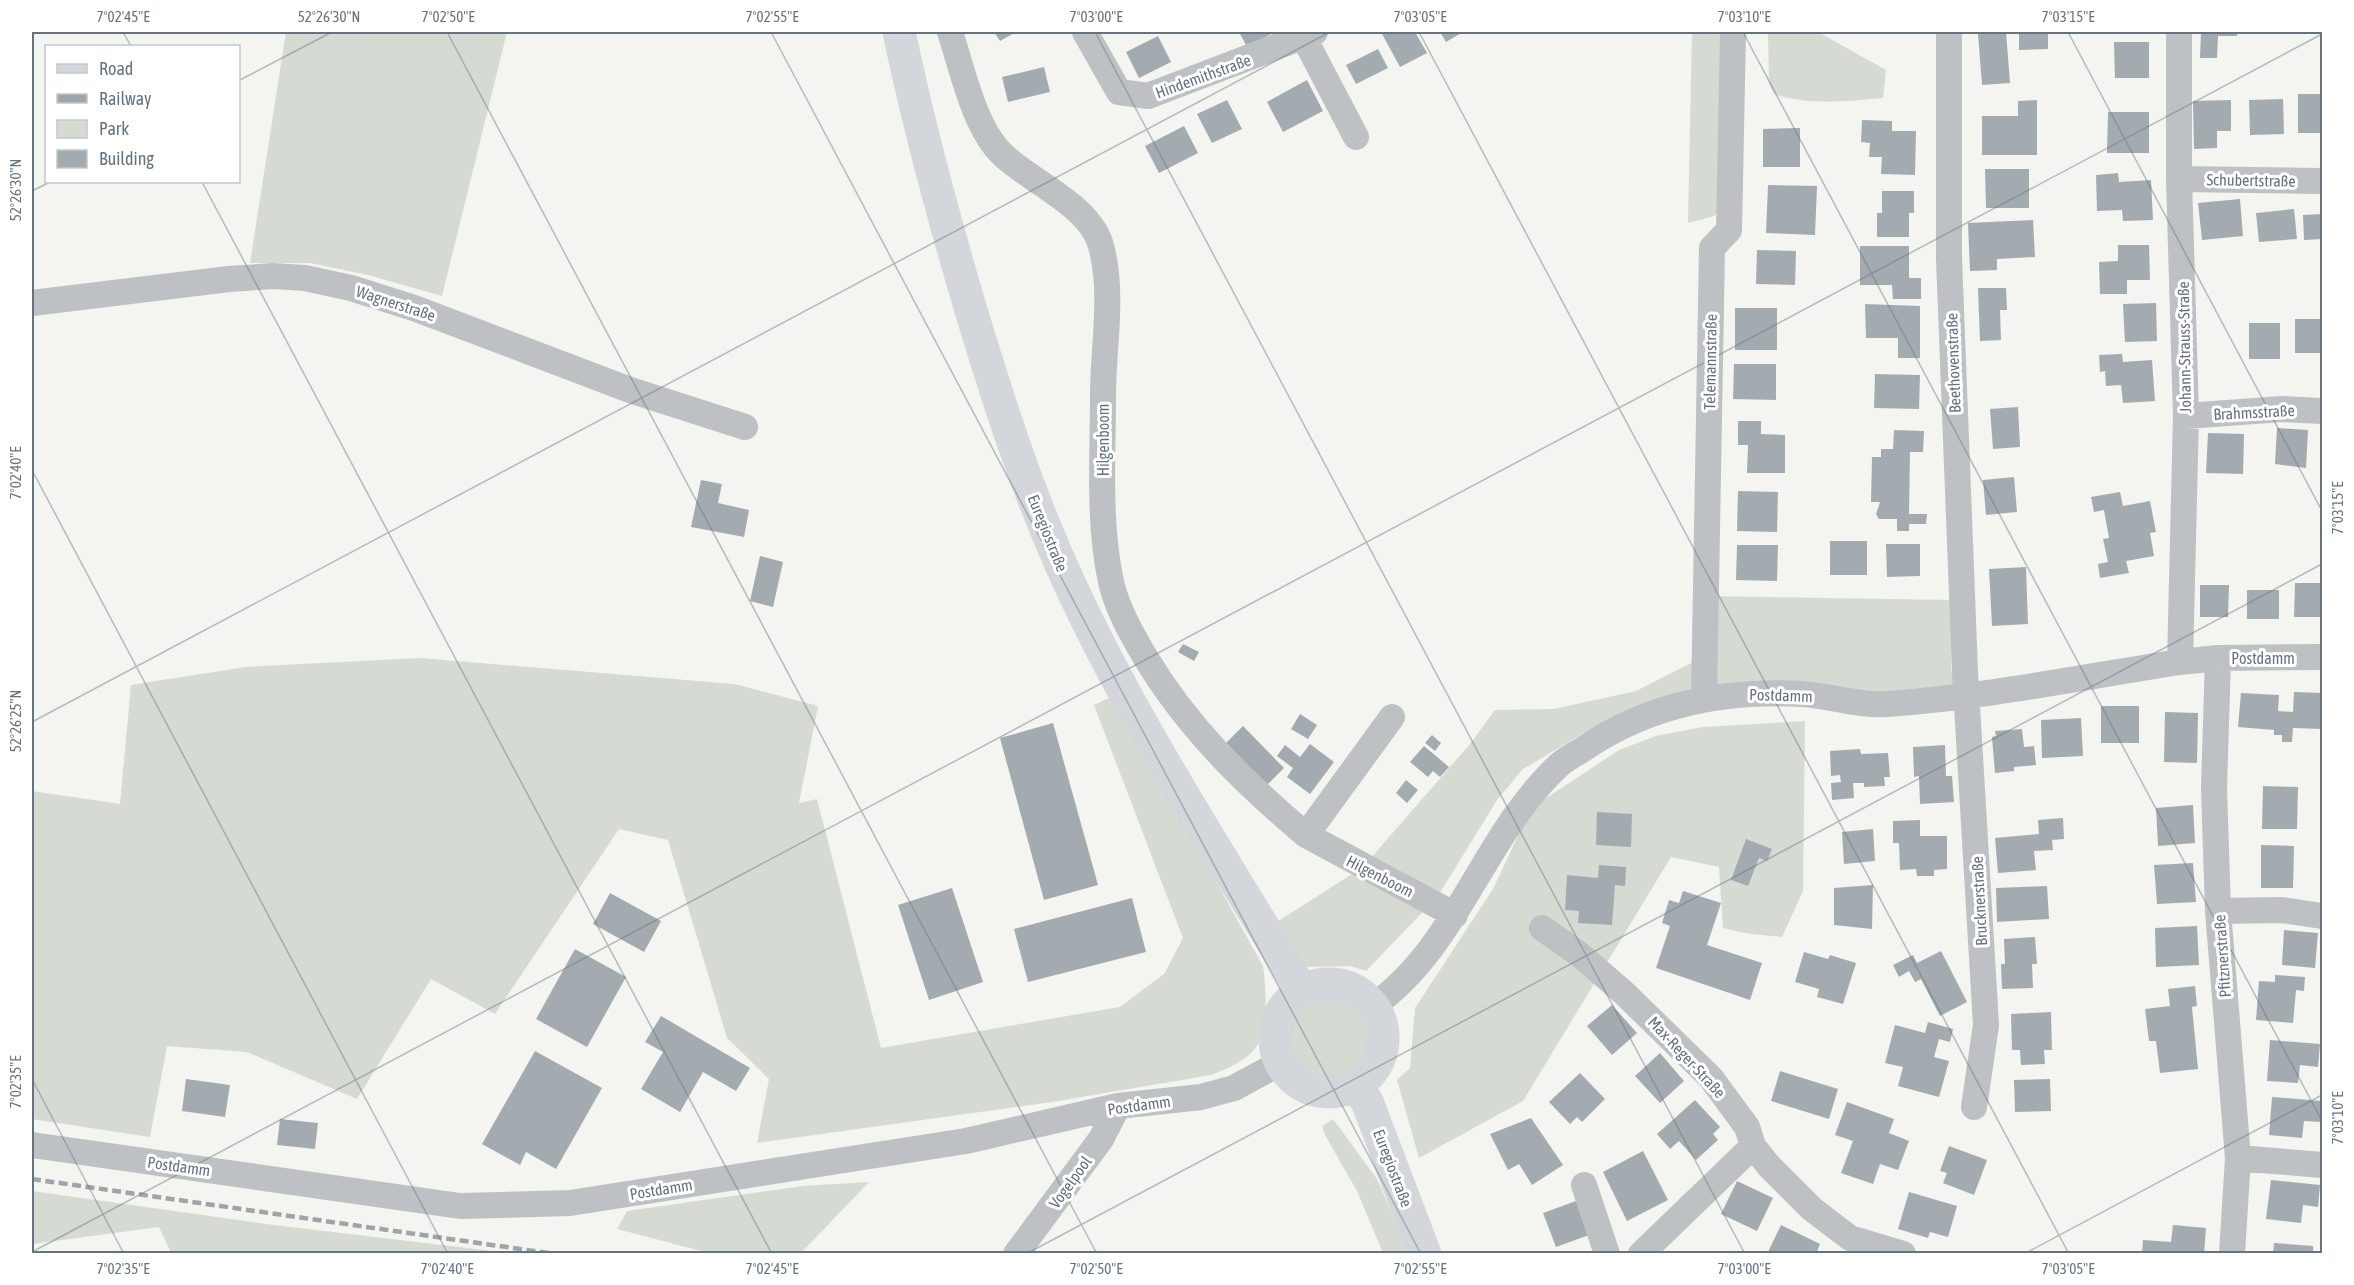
<svg xmlns="http://www.w3.org/2000/svg" width="2354" height="1285" viewBox="0 0 2354 1285" font-family="'Asap Condensed',sans-serif">
  <style>
    .green { fill: #d5dad2 }
    .building { fill: #a4abb0 }
    .lines { fill: none; stroke-linecap: round; stroke-linejoin: round }
    .minor { stroke: #bdc1c4; stroke-width: 26 }
    .major { stroke: #d3d7db; stroke-width: 33 }
    .rail { stroke: #9fa4a9; stroke-width: 4.5; stroke-dasharray: 9 4.5; stroke-linecap: butt }
    .ticks { fill: none; stroke: #66737e; stroke-width: 1.5; stroke-opacity: 0.45 }
    .labels { text-anchor: middle; stroke-width: 6; stroke-linejoin: round; paint-order: stroke }
    .street-label { font-size: 16px; fill: #66737e; stroke: #fff }
    .neatline { fill: none; stroke: #66737e; stroke-width: 2 }
    .ticks-label { font-size: 15px; text-anchor: middle; fill: #66737e }
  </style>
  <rect width="100%" height="100%" fill="#f4f4f0"/>
  <!-- green -->
  <path class="green" d="M286 32H507L442 296 368 275 310 263H250Z
    M1692 32H1733L1730 204 1714 216 1688 223Z
    M1768 32H1818L1886 70 1883 98C1848 101 1808 106 1774 94L1769 84Z
    M1705 596 1953 600 1951 670 1961 696 1704 699 1645 710 1601 723 1523 769 1497 800 1438 896 1366 971 1350 966 1302 967 1277 922 1363 867 1470 744 1495 710 1554 709 1636 691 1705 656Z
    M420 658 734 684 818 706 799 803 817 799 881 1048 1120 1007 1165 973 1183 938 1094 705 1113 696 1263 966C1266 987 1270 1036 1252 1052 1241 1063 1226 1069 1211 1075L1052 1102 757 1143 769 1079 727 1038 668 840 619 829 495 1014 431 979 357 1099 247 1052 167 1046 150 1137 32 1119V791L120 804 131 685 246 667Z
    M1805 721 1803 891 1782 937 1750 934 1723 928 1719 867 1671 857 1523 1101 1419 1158 1397 1080 1410 1068 1415 1008 1493 889 1531 808 1619 750 1656 736 1703 727Z
    M1289 1037a40 40 0 1 1 80 0a40 40 0 1 1-80 0Z
    M1333 1119 1377 1179 1409 1253H1383L1357 1191 1325 1135 1322 1126Z
    M869 1182 801 1253H709L617 1229 627 1211 803 1186Z
    M32 1191 274 1225 509 1253H171L159 1227 32 1244Z"/>
  <!-- building -->
  <path class="building" d="M994 32H1016L1000 41Z
    M1239 32H1275L1247 47Z
    M1381 32H1415L1427 53 1400 67Z
    M1440 32H1463L1446 42Z
    M2006 32 2010 83 1982 85 1978 34Z
    M2019 32H2048V49L2019 50Z
    M2201 32H2237V36H2218L2217 58H2200Z
    M1158 36 1171 62 1139 78 1126 52Z
    M2114 42H2149V78H2115Z
    M1378 49 1388 68 1356 84 1346 65Z
    M1044 67 1050 92 1008 102 1002 77Z
    M1307 80 1323 111 1283 132 1267 102Z
    M2298 94H2322V133H2298Z
    M2283 99 2284 134 2250 135 2249 100Z
    M1227 100 1242 129 1212 143 1197 114Z
    M2037 100V155H1982V116H2018V101Z
    M2231 100V131H2217V148L2194 149 2193 101Z
    M2108 112H2149V153H2107Z
    M1862 120 1892 121V131H1916L1915 175 1881 174 1882 157H1869L1870 143 1861 142Z
    M1184 126 1198 153 1159 173 1145 146Z
    M1800 128V167H1763V129Z
    M1985 169H2029V208H1986Z
    M2118 173 2119 182 2151 180 2153 220 2123 221 2122 210 2097 211 2096 175Z
    M1768 185 1817 186 1815 235 1766 233Z
    M1882 191H1914V213H1909V237H1877V213H1882Z
    M2240 199 2243 236 2202 240 2198 203Z
    M2294 209 2297 239 2259 242 2256 213Z
    M2322 214V239L2304 240 2303 215Z
    M2033 220 2035 257 1997 259V270L1970 271 1968 223Z
    M2118 245H2149L2150 280H2127V294H2100L2099 262 2118 261Z
    M1860 246H1909V278H1921V299H1893L1892 285H1860Z
    M1757 250 1796 251 1795 285 1756 284Z
    M1978 288H2006L2007 310H2000L2001 340 1980 341Z
    M2156 303 2157 341 2125 342 2123 304Z
    M1865 304 1920 306V358H1898V338H1866Z
    M1735 308H1777V350H1735Z
    M2295 319H2322V353H2295Z
    M2249 323H2280V359H2249Z
    M2122 354 2123 362 2152 360 2155 401 2123 403 2121 385 2106 386 2105 371 2100 372 2099 355Z
    M1734 364H1776V400L1733 399Z
    M1875 374 1920 375 1919 409 1874 408Z
    M2018 407 2020 447 1993 449 1990 409Z
    M1738 421H1761V434L1785 435V473H1747L1748 445H1738Z
    M2277 428 2308 430 2306 468 2275 464Z
    M1894 430 1924 431 1923 452H1910L1909 514H1927L1926 524H1909V531H1897V519H1879L1876 514 1880 502H1871L1872 457H1881V449H1893Z
    M2208 433 2244 434 2243 474 2206 473Z
    M2014 477 2017 512 1986 515 1983 480Z
    M701 480 722 484 718 503 749 510 744 537 691 527Z
    M1738 491 1778 492 1777 532 1737 531Z
    M2120 492 2123 506 2150 501 2156 532 2150 533 2154 556 2126 561 2129 573 2100 578 2098 564 2108 562 2103 539 2109 538 2104 510 2094 512 2091 497Z
    M1830 541H1867V575H1830Z
    M1886 544H1920V576L1887 577Z
    M1737 545H1778L1777 581 1736 580Z
    M760 556 783 562 773 607 750 601Z
    M2026 567 2028 624 1992 626 1989 569Z
    M2295 583H2322V617H2294Z
    M2200 585H2229L2228 617H2200Z
    M2247 590H2279V619H2247Z
    M1183 644 1199 652 1194 661 1178 652Z
    M2294 692 2322 693V729L2293 728 2292 742H2282V735H2274V730L2238 727 2241 693 2279 695 2278 711 2293 712Z
    M2101 706H2139V743H2101Z
    M2165 712 2198 713 2197 763 2164 762Z
    M1300 714 1317 725 1308 739 1291 729Z
    M2081 718 2083 756 2042 758 2041 720Z
    M1053 723 1098 885 1044 900 1000 738Z
    M1243 726 1284 768 1267 785 1226 743Z
    M2022 729 2024 747 2034 746 2036 765 2014 767V771L1995 773 1992 737 1996 736 1995 731Z
    M1432 735 1441 743 1435 751 1425 743Z
    M1310 744 1334 762 1310 794 1287 777 1293 768 1277 756 1285 745 1300 757Z
    M1945 745 1946 776H1952L1954 802 1920 804 1919 776 1914 777 1913 747Z
    M1424 746 1449 767 1440 777 1433 771 1428 777 1410 762Z
    M1860 749 1861 754 1888 753 1890 777H1884L1885 786 1864 787V783H1853L1854 798 1832 800 1831 783 1841 782 1840 775 1831 776 1830 751Z
    M1406 780 1418 790 1407 803 1396 793Z
    M2263 786 2298 787 2297 829H2262Z
    M2193 805 2195 843 2158 846 2156 808Z
    M1597 812 1632 814 1631 847 1596 845Z
    M2063 818 2064 839 2052 840 2053 850 2034 851 2036 870 1998 873 1995 838 2039 834 2038 820Z
    M1920 820V836H1947V869L1934 870V876H1917L1916 869 1900 870 1899 843H1893V821Z
    M1873 829 1875 861 1844 864 1842 832Z
    M1746 839 1772 849 1767 861 1759 858 1748 886 1731 880Z
    M2261 845 2294 846 2293 888H2261Z
    M2193 863 2196 902 2157 904 2154 865Z
    M1599 865 1626 867 1625 886 1615 885 1612 925 1578 923 1579 911 1565 910 1567 875 1598 878Z
    M1873 885 1872 929 1834 925V888Z
    M2047 886 2049 919 1997 922 1996 888Z
    M952 888 983 982 929 1000 898 905Z
    M1683 891 1721 903 1707 945 1762 963 1750 1000 1656 968 1670 926 1662 923 1669 900 1679 903Z
    M610 893 661 921 644 952 593 924Z
    M1132 898 1146 952 1028 982 1014 929Z
    M2197 926 2199 965 2156 967 2155 928Z
    M2284 930 2318 933 2315 968 2282 965Z
    M2035 937 2037 964H2032L2033 988 2002 989 2001 964H2005L2004 939Z
    M575 949 626 977 587 1047 536 1019Z
    M1941 951 1967 1002 1940 1016 1921 979 1915 982 1909 971 1899 977 1893 965 1913 955 1917 963Z
    M1804 952 1828 959 1830 955 1856 963 1843 1004 1817 997 1819 989 1795 982Z
    M2275 975 2305 977 2304 991 2296 990 2293 1023 2256 1020 2259 981 2275 982Z
    M2195 986 2197 1006 2192 1007 2198 1069 2160 1073 2156 1041H2149L2145 1009 2170 1006 2168 989Z
    M1612 1005 1637 1033 1612 1055 1587 1026Z
    M2051 1012 2052 1050H2044L2045 1064 2021 1065 2020 1050H2012L2011 1014Z
    M661 1016 750 1068 736 1091 703 1072 680 1112 641 1089 663 1052 645 1042Z
    M1928 1022 1953 1029 1950 1042 1939 1039 1934 1057 1949 1061 1939 1097 1898 1086 1903 1067 1885 1063 1895 1025 1925 1033Z
    M2270 1040 2320 1044 2318 1067 2300 1065 2298 1083 2267 1081Z
    M535 1051 602 1088 556 1169 526 1152 520 1165 482 1144Z
    M1660 1053 1684 1081 1660 1103 1635 1076Z
    M1780 1071 1838 1089 1829 1119 1771 1101Z
    M1580 1073 1605 1099 1582 1122 1577 1117 1570 1124 1549 1102Z
    M186 1079 230 1085 225 1117 182 1111Z
    M2050 1079 2051 1111 2015 1112 2014 1080Z
    M2272 1097 2322 1101V1122L2304 1121 2302 1138 2269 1135Z
    M1695 1100 1720 1127 1713 1134 1718 1140 1696 1160 1679 1141 1670 1149 1657 1134Z
    M1847 1102 1894 1119 1889 1133 1909 1141 1898 1170 1880 1164 1873 1184 1841 1173 1853 1141 1835 1135Z
    M1531 1118 1563 1165 1532 1185 1519 1164 1508 1170 1490 1134Z
    M280 1119 318 1123 315 1149 277 1145Z
    M1949 1146 1987 1160 1974 1195 1943 1183 1947 1173 1940 1171Z
    M1643 1151 1668 1200 1627 1221 1603 1172Z
    M2271 1180 2320 1185 2318 1207 2303 1205 2301 1223 2266 1219Z
    M1737 1181 1773 1198 1757 1231 1721 1214Z
    M1909 1192 1957 1206 1948 1237 1930 1232 1928 1238 1898 1229Z
    M1576 1201 1589 1235 1556 1247 1543 1213Z
    M1781 1225 1820 1244 1816 1254 1768 1252Z
    M2173 1225 2206 1228 2204 1254H2142L2143 1240 2171 1242Z
    M2274 1243 2313 1246V1254H2273Z"/>
  <g class="lines">
    <!-- minor -->
    <path class="minor" d="M950 32C962 68 974 128 1003 155 1031 182 1091 206 1101 246 1114 294 1103 347 1103 395 1103 456 1098 522 1111 582 1117 608 1131 633 1144 655 1186 726 1243 782 1306 835
      M1085 32 1119 92 1148 96 1315 32
      M1301 32 1356 137
      M1949 32V258L1965 672 1986 1025 1974 1107
      M2179 32V179L2186 416 2180 662
      M2179 179 2322 181
      M32 303 229 279 273 276 305 278 351 288 414 308 630 390 745 427
      M2186 416 2282 409 2322 411
      M2218 658 2214 788 2218 911 2238 1158 2232 1254
      M1704 699 1712 248 1729 230 1733 32
      M1392 717 1306 835 1455 915
      M2218 911 2282 910 2322 916
      M1542 928 1579 954 1624 993 1711 1078 1747 1127 1753 1146 1769 1166 1812 1209 1850 1238 1903 1254
      M1373 1006C1458 946 1483 836 1558 766 1565 759 1576 754 1585 748 1650 704 1725 690 1802 694 1831 696 1859 706 1887 704 1985 697 2083 677 2180 662L2218 658 2322 657
      M32 1145 460 1206 570 1203 966 1141 1118 1106 1201 1097 1234 1088 1280 1063
      M2238 1158 2322 1165
      M1584 1185 1607 1254
      M1016 1254 1101 1139 1118 1106
      M1641 1254 1753 1146"/>
    <!-- major -->
    <path class="major" d="M899 32C919 127 945 223 973 317 998 399 1024 481 1059 560 1125 711 1218 850 1302 991
      M1275 1038a54 54 0 1 1 108 0a54 54 0 1 1-108 0Z
      M1357 1084 1368 1104 1425 1254"/>
    <!-- rail -->
    <path class="rail" d="M32 1179 555 1254"/>
  </g>
  <!-- ticks -->
  <path class="ticks" d="M123 32 131 46M447 32 1097 1254M771 32 1421 1254M1095 32 1745 1254M1419 32 2069 1254M1743 32 2322 1121M2068 32 2322 511M238 81 332 32M202 182 772 1254M32 191 50 182M32 470 448 1254M32 722 1330 32M32 1079 124 1254M32 1252 2322 34M1026 1254 2322 564M2024 1254 2322 1095"/>
  <g class="labels">
    <!-- street labels -->
    <g class="street-label">
      <text transform="translate(1203 76) rotate(-20)" y="6">Hindemithstraße</text>
      <text transform="translate(2251 180) rotate(1)" y="6">Schubertstraße</text>
      <text transform="translate(396 303) rotate(18)" y="6">Wagnerstraße</text>
      <text transform="translate(2184 347) rotate(-91)" y="6">Johann-Strauss-Straße</text>
      <text transform="translate(1710 362) rotate(-89)" y="6">Telemannstraße</text>
      <text transform="translate(1953 363) rotate(-92)" y="6">Beethovenstraße</text>
      <text transform="translate(2254 412) rotate(-3)" y="6">Brahmsstraße</text>
      <text transform="translate(1103 440) rotate(-90)" y="6">Hilgenboom</text>
      <text transform="translate(1048 533) rotate(68)" y="6">Euregiostraße</text>
      <text x="2263" y="664">Postdamm</text>
      <text transform="translate(1781 695) rotate(2)" y="6">Postdamm</text>
      <text transform="translate(1380 876) rotate(27)" y="6">Hilgenboom</text>
      <text transform="translate(1979 901) rotate(-93)" y="6">Brucknerstraße</text>
      <text transform="translate(2222 956) rotate(-94)" y="6">Pfitznerstraße</text>
      <text transform="translate(1687 1057) rotate(47)" y="6">Max-Reger-Straße</text>
      <text transform="translate(1139 1105) rotate(-8)" y="6">Postdamm</text>
      <text transform="translate(179 1166) rotate(8)" y="6">Postdamm</text>
      <text transform="translate(1393 1168) rotate(69)" y="6">Euregiostraße</text>
      <text transform="translate(1070 1182) rotate(-54)" y="6">Vogelpool</text>
      <text transform="translate(661 1189) rotate(-9)" y="6">Postdamm</text>
    </g>
  </g>
  <!-- border -->
  <rect width="2354" height="1285" fill="none" stroke="#ffffff" stroke-width="66"/>
  <!-- legend -->
  <rect x="45" y="45" width="195" height="138" fill="#ffffff" stroke="#c2c7cb" stroke-width="1.5"/>
  <rect x="57" y="64" width="30" height="9" fill="#d3d7db" stroke="#c2c7cb" stroke-width="1.5"/>
  <text x="99" y="75" font-size="18" fill="#66737e">Road</text>
  <rect x="57" y="94" width="30" height="9" fill="#9fa4a9" stroke="#c2c7cb" stroke-width="1.5"/>
  <text x="99" y="105" font-size="18" fill="#66737e">Railway</text>
  <rect x="57" y="120" width="30" height="18" fill="#d5dad2" stroke="#c2c7cb" stroke-width="1.5"/>
  <text x="99" y="135" font-size="18" fill="#66737e">Park</text>
  <rect x="57" y="150" width="30" height="18" fill="#a4abb0" stroke="#c2c7cb" stroke-width="1.5"/>
  <text x="99" y="165" font-size="18" fill="#66737e">Building</text>
  <rect x="33" y="33" width="2288" height="1219" class="neatline"/>
  <g class="ticks-label">
    <text x="123" y="22">7°02'45"E</text>
    <text x="329" y="22">52°26'30"N</text>
    <text x="448" y="22">7°02'50"E</text>
    <text x="772" y="22">7°02'55"E</text>
    <text x="1096" y="22">7°03'00"E</text>
    <text x="1420" y="22">7°03'05"E</text>
    <text x="1744" y="22">7°03'10"E</text>
    <text x="2068" y="22">7°03'15"E</text>
    <text transform="translate(16 190) rotate(-90)" y="5">52°26'30"N</text>
    <text transform="translate(16 473) rotate(-90)" y="5">7°02'40"E</text>
    <text transform="translate(2338 508) rotate(-90)" y="5">7°03'15"E</text>
    <text transform="translate(16 721) rotate(-90)" y="5">52°26'25"N</text>
    <text transform="translate(16 1082) rotate(-90)" y="5">7°02'35"E</text>
    <text transform="translate(2338 1118) rotate(-90)" y="5">7°03'10"E</text>
    <text x="123" y="1274">7°02'35"E</text>
    <text x="447" y="1274">7°02'40"E</text>
    <text x="772" y="1274">7°02'45"E</text>
    <text x="1096" y="1274">7°02'50"E</text>
    <text x="1420" y="1274">7°02'55"E</text>
    <text x="1744" y="1274">7°03'00"E</text>
    <text x="2068" y="1274">7°03'05"E</text>
  </g>
</svg>
